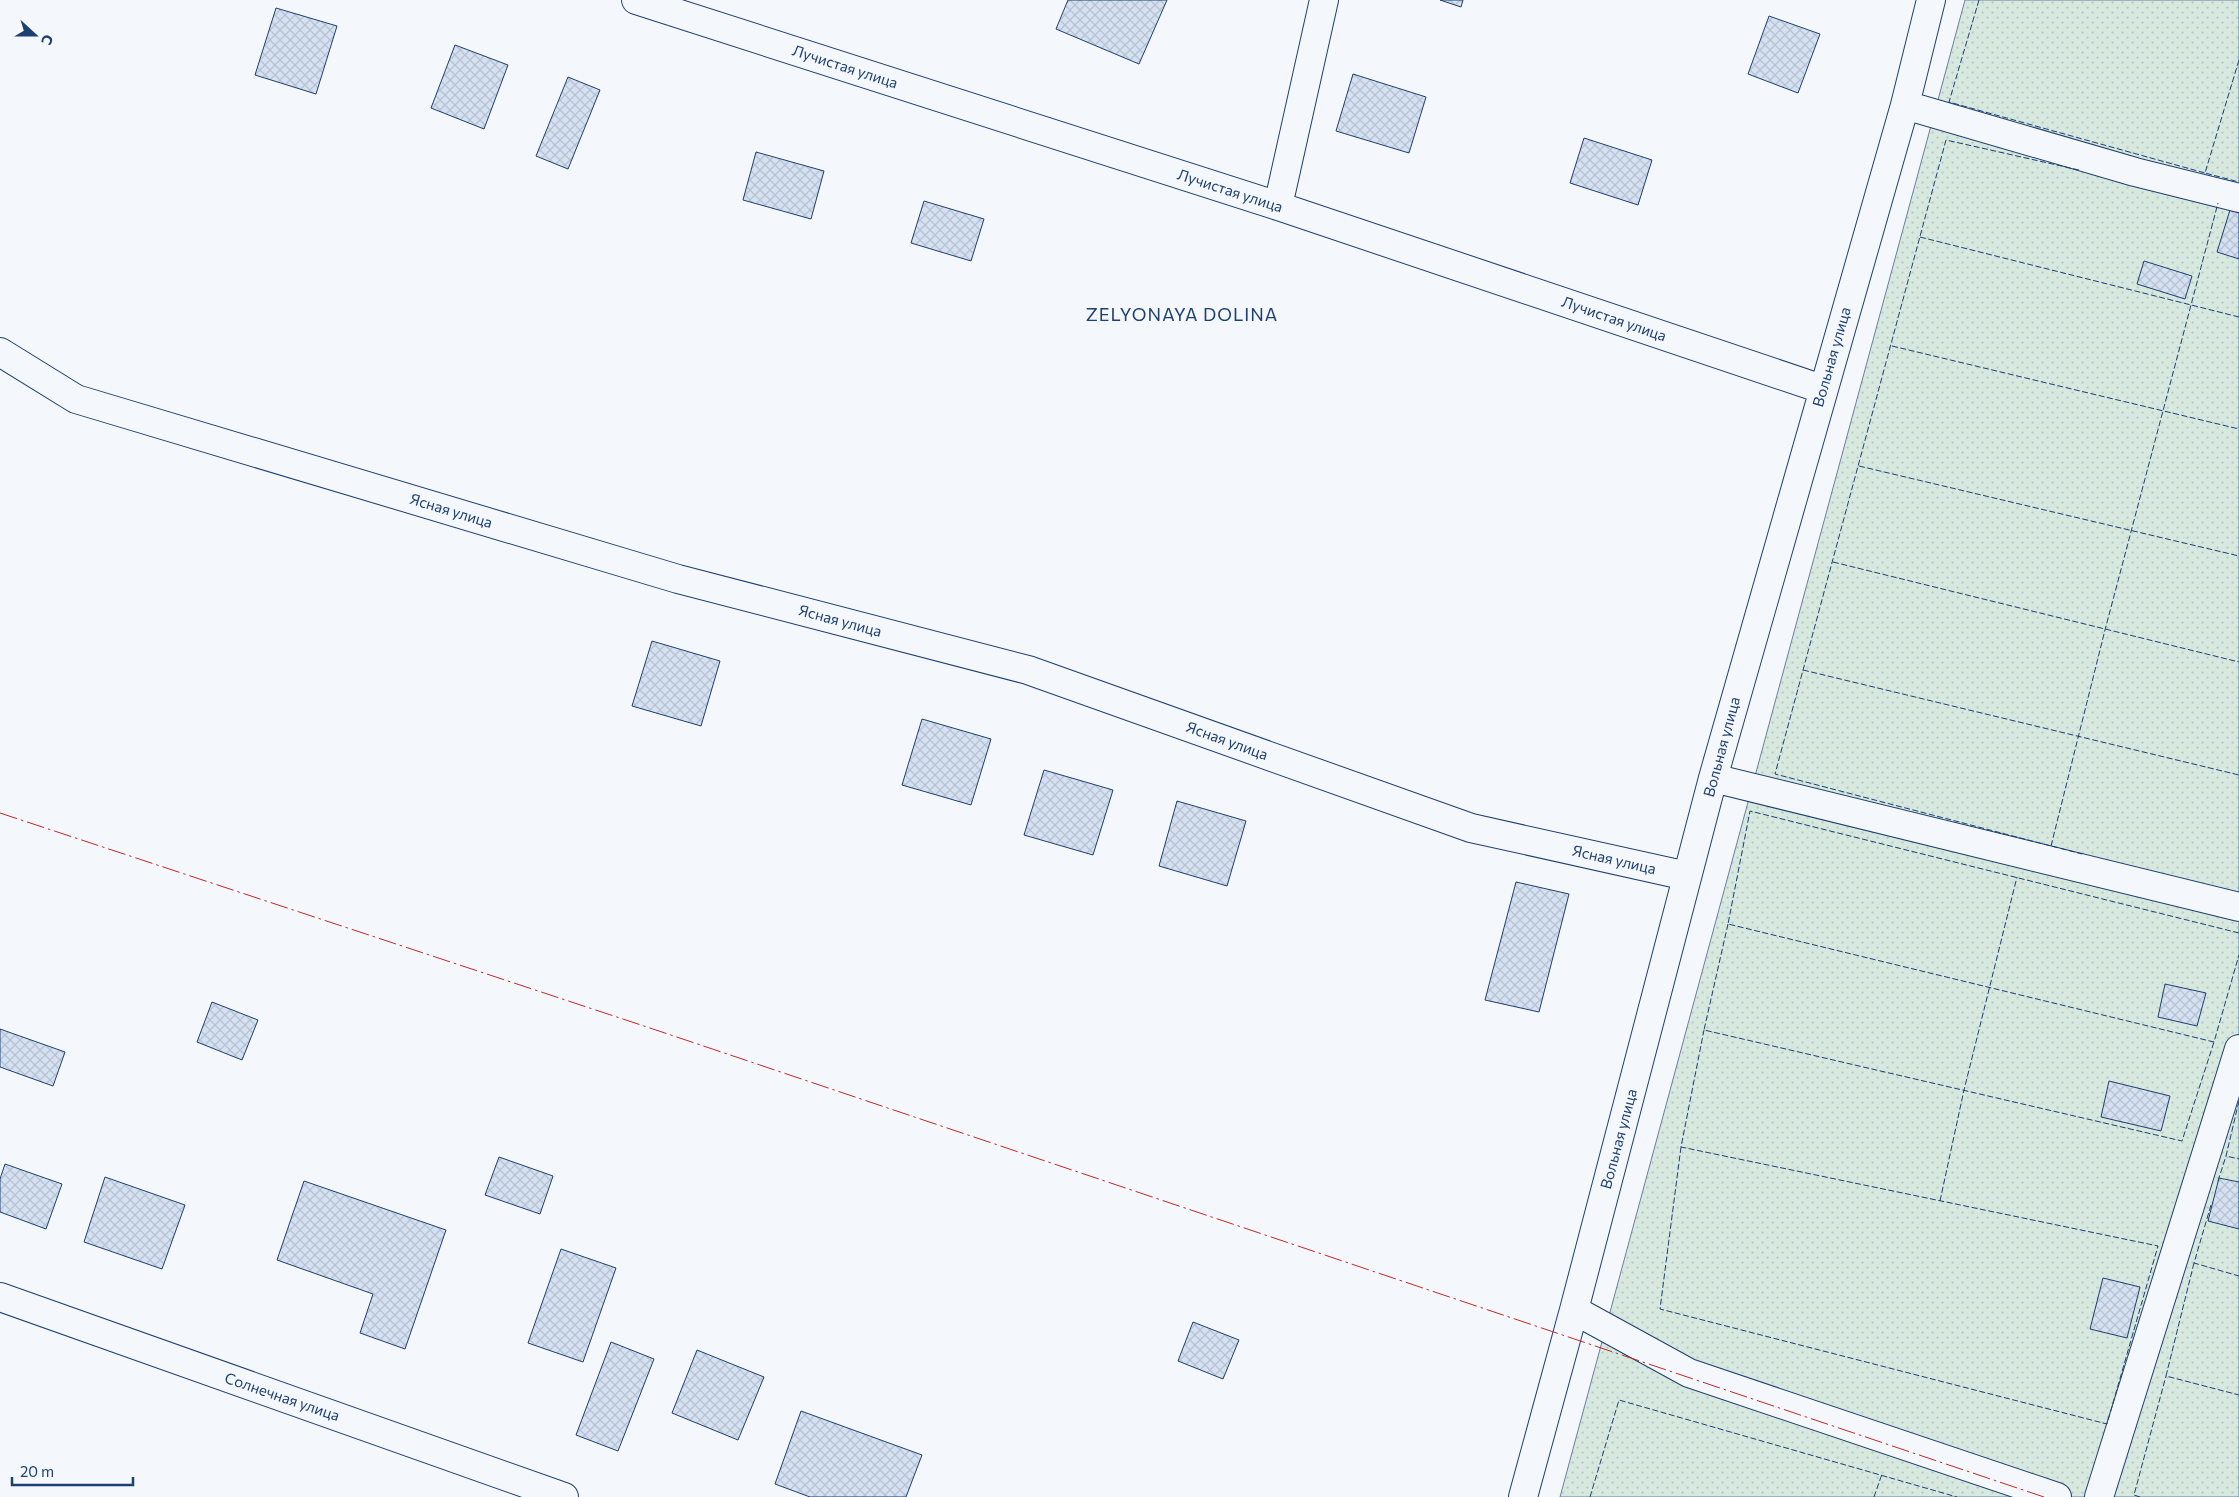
<svg xmlns="http://www.w3.org/2000/svg" width="2239" height="1497" viewBox="0 0 2239 1497" font-family="Commissioner,sans-serif">
  <style>
    .park { fill: url(#park-dots); stroke: #687fa3 }
    .building { fill: url(#building-cross-hatch); stroke: #1d3f73 }
    .lines { fill: none; stroke-linecap: round; stroke-linejoin: round }
    .minor-casing { stroke: #1d3f73; stroke-width: 30 }
    .minor { stroke: #f4f7fb; stroke-width: 28 }
    .fence { stroke: #1d3f73; stroke-width: 1; stroke-dasharray: 6 2.5; stroke-linecap: butt }
    .power { stroke: #c62828; stroke-width: 1; stroke-dasharray: 18 4 2.5 4; stroke-linecap: butt }
    .labels { text-anchor: middle; stroke-width: 4; stroke-linejoin: round; paint-order: stroke }
    .street-label { font-size: 15px; fill: #1d3f73; stroke: #f4f7fb }
    .quarter-label { font-size: 18px; letter-spacing: 1px; fill: #1d3f73; stroke: #f4f7fb }
  </style>
  <defs>
    <pattern id="park-dots" width="8" height="8" patternUnits="userSpaceOnUse" patternTransform="scale(1.25)"><rect width="8" height="8" fill="#d7e8df"/><path d="M2 2h.1M6 6h.1" fill="none" stroke="#b8c8c3" stroke-width="1.8" stroke-linecap="round"/></pattern>
    <pattern id="building-cross-hatch" width="8" height="8" patternUnits="userSpaceOnUse" patternTransform="scale(1.25)"><rect width="8" height="8" fill="#d5e0f0"/><path d="M0 0l8 8M0 8l8-8" fill="none" stroke="#b6c1d1"/></pattern>
  </defs>
  <rect width="100%" height="100%" fill="#f4f7fb"/>
  <!-- park -->
  <path class="park" d="M1965 0H2239V1497H1560Z"/>
  <!-- building -->
  <path class="building" d="M1068 0H1167L1139 64 1056 29Z
    M1440 0H1463L1461 7Z
    M276 8 337 26 316 94 255 75Z
    M1769 16 1820 34 1798 93 1748 74Z
    M455 45 508 65 484 129 431 108Z
    M1353 74 1426 97 1409 153 1336 131Z
    M568 77 600 90 568 169 536 156Z
    M1584 138 1652 160 1638 205 1570 183Z
    M756 152 824 171 811 219 743 200Z
    M924 201 984 219 971 261 911 243Z
    M2230 210 2239 213V259L2217 252Z
    M2144 261 2192 276 2185 299 2137 284Z
    M652 641 720 661 701 726 632 706Z
    M922 719 991 739 971 805 902 785Z
    M1044 770 1113 790 1093 855 1024 835Z
    M1177 801 1246 821 1227 886 1159 866Z
    M1516 882 1569 894 1539 1012 1485 1000Z
    M2165 984 2206 993 2197 1026 2158 1017Z
    M212 1002 258 1020 242 1060 197 1042Z
    M0 1029 65 1052 53 1086 0 1067Z
    M2109 1081 2170 1096 2161 1131 2101 1117Z
    M499 1157 553 1176 540 1214 485 1195Z
    M5 1164 62 1184 46 1229 0 1212V1179Z
    M105 1177 185 1205 162 1269 84 1242Z
    M2219 1178 2239 1182V1229L2208 1221Z
    M304 1181 446 1230 405 1349 360 1333 373 1294 277 1260Z
    M561 1249 616 1268 583 1362 528 1343Z
    M2103 1278 2140 1287 2127 1338 2090 1329Z
    M1193 1322 1239 1340 1223 1379 1178 1361Z
    M611 1342 654 1359 618 1451 576 1435Z
    M697 1350 764 1377 738 1440 672 1413Z
    M801 1411 922 1455 906 1497H810L775 1484Z"/>
  <g class="lines">
    <defs>
      <path id="minor" d="M636 0 1278 206 1822 389
        M1905 105 2135 172 2239 198
        M1278 206 1324 0
        M0 352 76 399 678 579 1028 670 1471 828 1687 876
        M1713 778 2239 907
        M0 1297 564 1497
        M1574 1310 1689 1373 2057 1497
        M1523 1497 1574 1310 1713 778 1905 105 1931 0
        M2099 1497 2239 1049"/>
    </defs>
    <!-- minor casing -->
    <use href="#minor" class="minor-casing"/>
    <!-- minor -->
    <use href="#minor" class="minor"/>
    <!-- fence -->
    <path class="fence" d="M1979 0 1949 102 2205 173
      M2239 60 2205 173 2239 182
      M2079 170 1946 140 1775 774 2082 854
      M1920 237 2239 317
      M1892 346 2239 429
      M1859 466 2239 556
      M1833 562 2239 662
      M1803 670 2239 775
      M2051 846 2105 630 2218 203
      M1728 924 1704 1030 2182 1141 2214 1042
      M2239 933 1750 811 1728 924 2214 1042 2239 955
      M2239 1101 2226 1156 2239 1159
      M1681 1147 1660 1309 2107 1424 2158 1246 1681 1147 1704 1030
      M2218 1181 2226 1156
      M1940 1201 1964 1090 2017 877
      M2211 1205 2194 1263 2239 1276
      M2194 1263 2166 1376 2239 1395
      M1590 1497 1619 1400 1957 1497
      M1874 1497 1882 1474
      M2140 1497 2134 1495 2166 1376"/>
    <!-- power -->
    <path class="power" d="M0 813 644 1026 2044 1497"/>
  </g>
  <g class="labels">
    <!-- street labels -->
    <g class="street-label">
      <text transform="translate(845 67) rotate(18)" y="5">Лучистая улица</text>
      <text transform="translate(1230 191) rotate(18)" y="5">Лучистая улица</text>
      <text transform="translate(1614 319) rotate(19)" y="5">Лучистая улица</text>
      <text transform="translate(1832 357) rotate(-74)" y="5">Вольная улица</text>
      <text transform="translate(451 511) rotate(17)" y="5">Ясная улица</text>
      <text transform="translate(840 621) rotate(15)" y="5">Ясная улица</text>
      <text transform="translate(1227 741) rotate(20)" y="5">Ясная улица</text>
      <text transform="translate(1722 747) rotate(-75)" y="5">Вольная улица</text>
      <text transform="translate(1614 860) rotate(13)" y="5">Ясная улица</text>
      <text transform="translate(1619 1139) rotate(-75)" y="5">Вольная улица</text>
      <text transform="translate(282 1397) rotate(19)" y="5">Солнечная улица</text>
    </g>
    <!-- quarter labels -->
    <g class="quarter-label">
      <text x="1182" y="321">ZELYONAYA DOLINA</text>
    </g>
  </g>
  <!-- north arrow -->
  <g transform="translate(35 35) rotate(111)" stroke="#f4f7fb" stroke-width="4" paint-order="stroke">
  <path d="M0-4L9 19L0 12L-9 19Z" fill="#1d3f73"/>
  <text y="-8" font-size="14" font-weight="bold" text-anchor="middle" fill="#1d3f73">С</text>
  </g>
  <!-- scale -->
  <path d="M12 1477v8h121v-8" fill="none" stroke="#1d3f73" stroke-width="2.5"/>
  <text x="20" y="1477" font-size="15" fill="#1d3f73" stroke="#f4f7fb" stroke-width="4" paint-order="stroke">20 m</text>
</svg>
